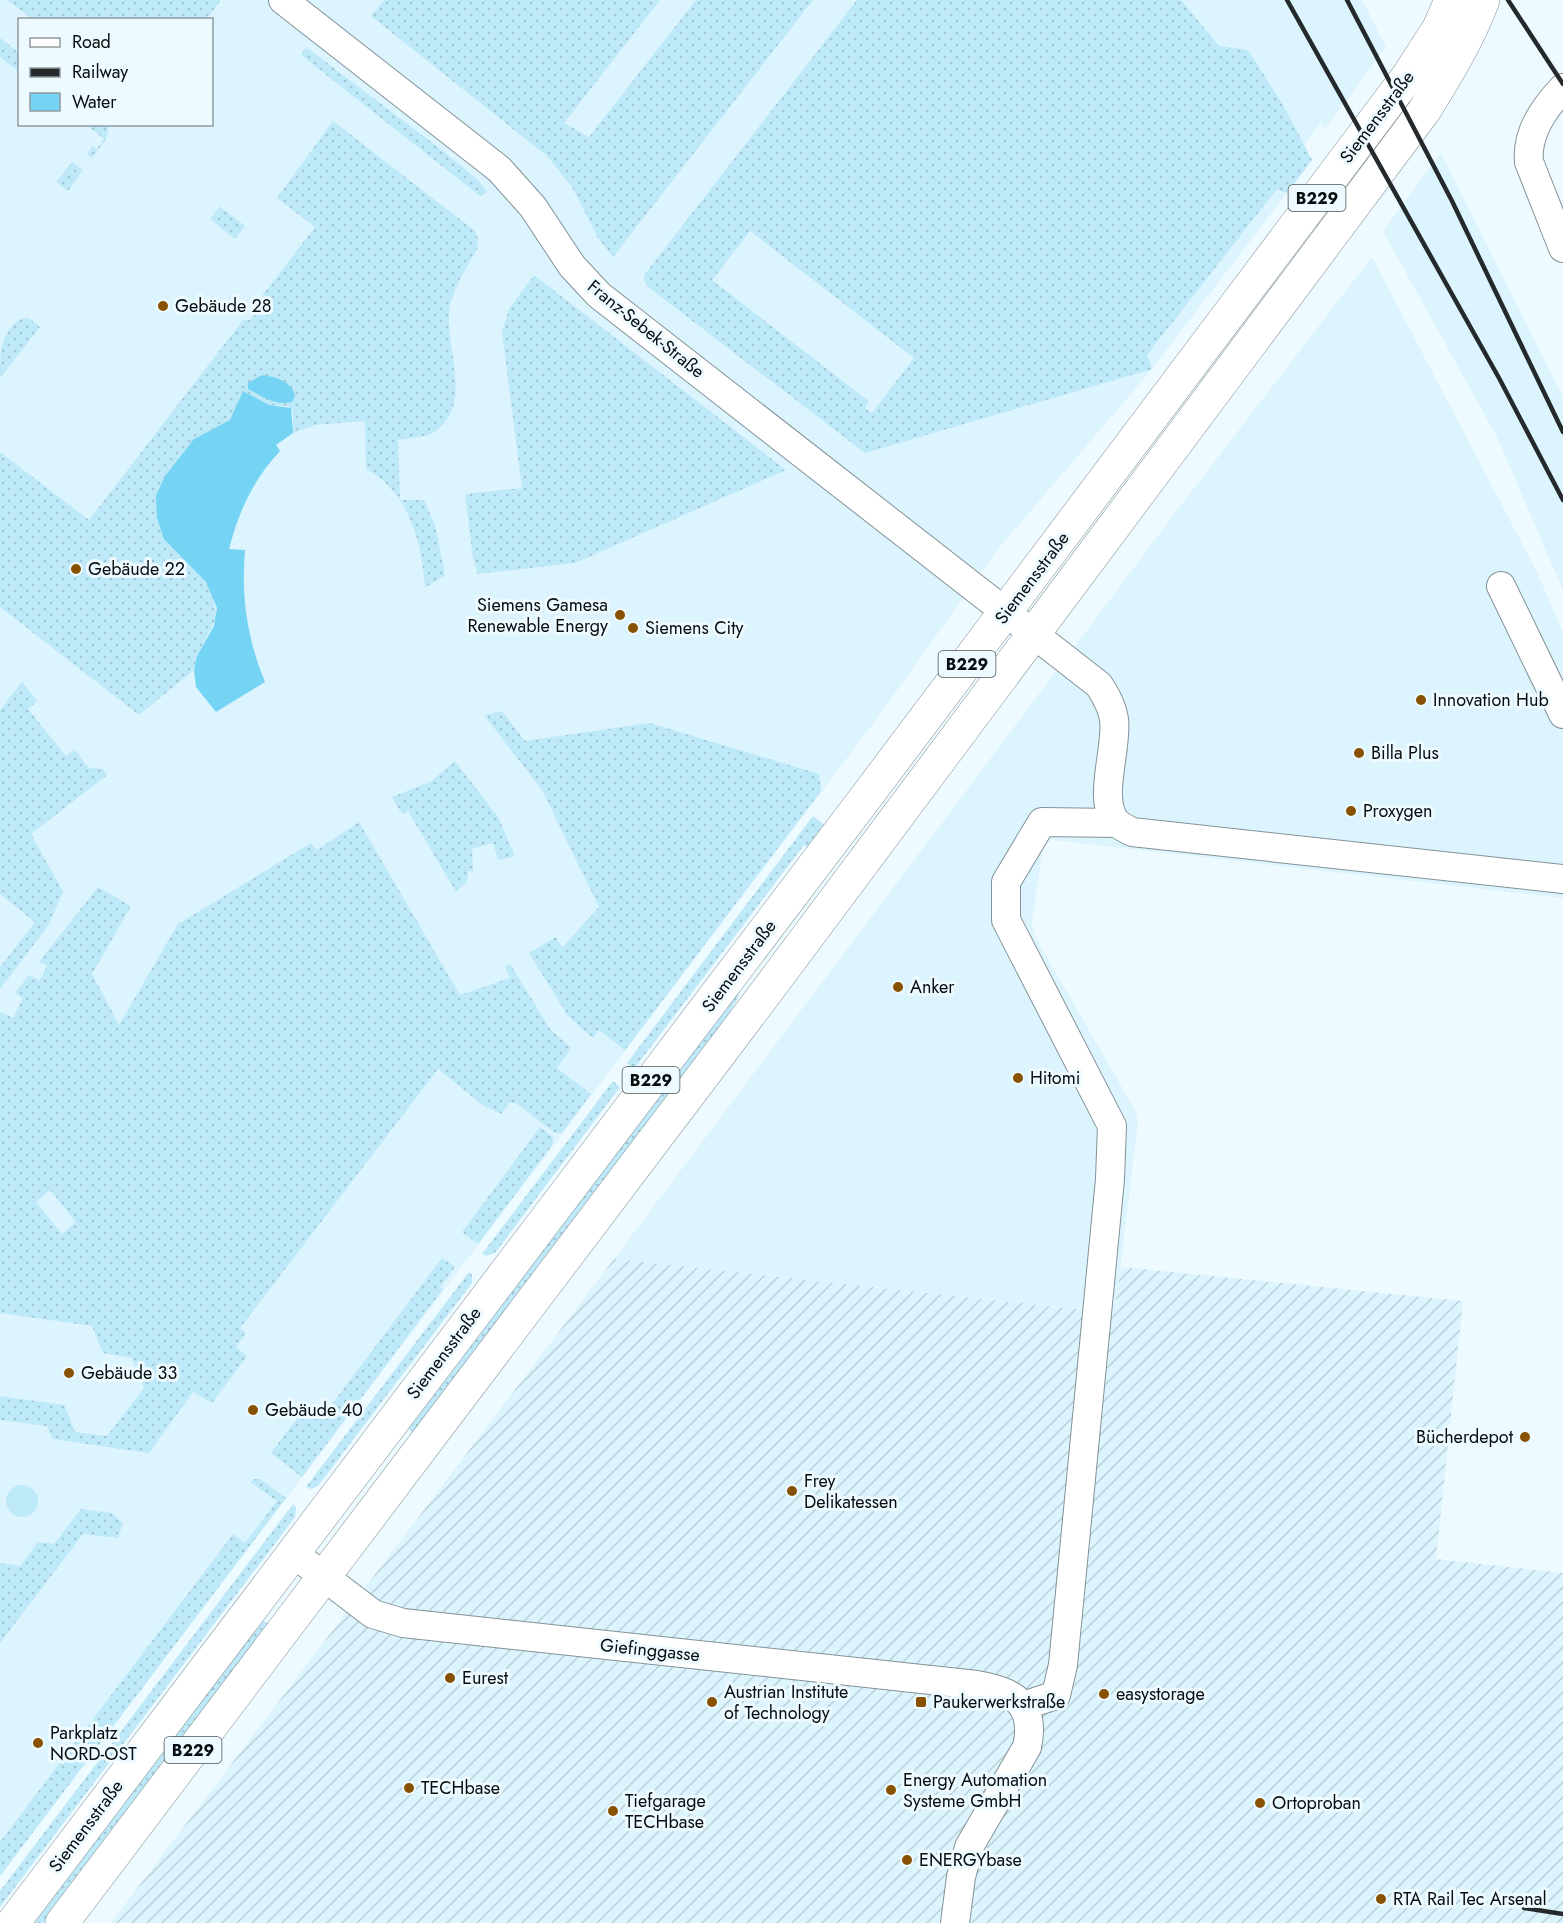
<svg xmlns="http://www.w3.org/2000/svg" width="1563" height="1923" viewBox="0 0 1563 1923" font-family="Jost,sans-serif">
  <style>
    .built { fill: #dcf4fe; fill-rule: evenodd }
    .industrial { fill: url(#industrial-furrows) }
    .grass { fill: url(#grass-dots); fill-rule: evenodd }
    .garden { fill: #bee9f9 }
    .water { fill: #75d3f4 }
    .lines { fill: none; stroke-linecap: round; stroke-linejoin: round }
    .street-casing { stroke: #839297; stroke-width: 30 }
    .primary-casing { stroke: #839297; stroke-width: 34 }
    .street { stroke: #fff; stroke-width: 28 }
    .primary { stroke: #fff; stroke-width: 33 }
    .rail { stroke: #242a2c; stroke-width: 4.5 }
    .poi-dot { fill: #875100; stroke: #edfaff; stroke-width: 2 }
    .labels { text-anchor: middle; stroke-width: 6; stroke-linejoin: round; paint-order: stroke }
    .shield { fill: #edfaff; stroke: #4c5356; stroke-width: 1.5 }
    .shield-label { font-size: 16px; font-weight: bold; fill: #070c0e }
    .street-label { font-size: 18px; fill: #070c0e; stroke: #edfaff }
    .poi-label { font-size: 18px; fill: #070c0e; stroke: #edfaff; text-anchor: start }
  </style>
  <defs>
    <pattern id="industrial-furrows" width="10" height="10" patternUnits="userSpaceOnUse" patternTransform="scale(1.5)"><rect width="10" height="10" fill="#dcf4fe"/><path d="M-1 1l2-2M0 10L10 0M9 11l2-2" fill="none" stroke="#bbd0d8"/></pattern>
    <pattern id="grass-dots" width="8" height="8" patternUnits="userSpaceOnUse" patternTransform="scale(1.5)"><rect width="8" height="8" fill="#bee9f9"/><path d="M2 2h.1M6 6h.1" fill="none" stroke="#a2c7d4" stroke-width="1.8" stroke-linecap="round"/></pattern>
  </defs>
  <rect width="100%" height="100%" fill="#edfaff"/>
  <!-- built -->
  <path class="built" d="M0 0H1254L1257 3 1256 0H1362L1386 47 1325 129 1321 122 1304 145 1312 160 1152 369 999 548 869 729 0 1876ZM20 20H212V124H20Z
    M1441 153 1563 397V590L1498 439 1383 231Z
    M1372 257 1537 572 1563 633V898L1044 839 1032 922 1034 935 1136 1112 1138 1121 1115 1313 614 1259 1185 500Z"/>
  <!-- industrial -->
  <path class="industrial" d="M614 1259 1114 1313 1121 1267 1463 1301 1436 1559 1563 1573V1923H111Z"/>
  <!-- grass -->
  <path class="grass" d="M7 0H221L206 20 33 19Z
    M384 0H660L564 123 589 137 696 0H813L613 257 598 238 572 187 547 156 371 16Z
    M857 0H1181L1219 46 1248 50 1283 105 1312 160 1287 193 1277 189 1153 347 1147 356 1152 369 865 453 647 286 644 280 645 274ZM750 231 914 358 872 413 865 408 869 402 866 399 712 280Z
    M0 38 19 53V72L0 57Z
    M306 47 443 151 478 180 487 192 480 196 301 55Z
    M333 121 475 231 478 239 477 249C467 268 451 290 449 312 446 347 472 404 437 430 427 438 410 438 398 440L400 500H424L435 525 445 575 425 588C422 542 409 492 366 469L365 421 315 425 293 433V411L288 406 269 405 243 391 230 420 194 439 206 582 211 589 217 617 197 656 194 670 139 715 0 607V452L89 520 243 320H250L263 303 262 296 315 227 277 198Z
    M87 125H109L106 139 92 158 87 154 92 146 97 149 104 139Z
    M72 162 83 170 68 191 56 182Z
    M220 207 245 226 235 239 210 219Z
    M534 275 786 470 575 563 478 574 473 558 465 494 522 488 502 332 509 309Z
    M23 318H29L40 327 0 378C0 355 0 329 23 318Z
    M22 682 37 701 28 709 66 756 75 750 89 768 103 769 107 775 31 834 63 892 48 926 0 989V967L35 922 0 894V710Z
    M502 711 525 741 650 723 819 774 821 791 625 1050 599 1030 593 1038 568 1016 529 953 556 937 562 948 599 907 542 790 484 715Z
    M455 761 498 817 515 856 498 860 493 843 472 849 473 871H468L467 881 456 892 408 811 402 814 392 797 430 782Z
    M813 816 825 825 809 849 804 845 634 1069 627 1063Z
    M359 822 460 995 510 978 505 967 510 964 550 1029 571 1048 557 1068 591 1094 562 1133H555L516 1103H509L501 1114 484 1106 438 1069 240 1328 246 1333 236 1347 247 1356 212 1403 193 1392 149 1453 53 1439 47 1426 0 1420V1396L64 1405 75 1432 107 1436 144 1388 132 1358 103 1353 92 1326 0 1313V1012L13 1018 23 998 15 993 29 975 40 980 47 966 39 962 98 887 131 906 92 974 119 1025 178 924 311 843 317 850ZM50 1190 76 1222 62 1234 36 1202Z
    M734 992 739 996 722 1026 417 1435 404 1426Z
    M613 1081 620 1087 495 1253 486 1256 482 1254Z
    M540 1127 553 1137V1144L478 1244 462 1232Z
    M442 1258 455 1267 440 1287 443 1289 302 1477 271 1453 308 1404 323 1416Z
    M469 1272 472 1275V1283L318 1486 311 1489 306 1487Z
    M255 1479H260L286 1498 0 1876V1842L233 1534 245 1543 277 1501 250 1482Z
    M293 1504 296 1507 295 1517 0 1907V1891Z
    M81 1509 111 1513 123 1523 118 1538 83 1534 0 1643V1563L20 1566 38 1542 54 1544Z
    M260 1618 272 1627 48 1923H29Z"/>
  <!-- garden -->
  <path class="garden" d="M6 1501a16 16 0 1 1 32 0a16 16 0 1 1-32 0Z"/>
  <!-- water -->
  <path class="water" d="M262 375C276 377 292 381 295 396L292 402C275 406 262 396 248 389V383Z
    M243 391 269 405 291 408 293 433 276 445 280 451C253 480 239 511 229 549L245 550C241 597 247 638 265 682L216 712 196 687 194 670 197 656 214 626 217 608 206 582 164 539 157 518 156 496 165 476 194 439 230 420Z"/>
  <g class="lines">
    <defs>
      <path id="street" d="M283 0 499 169 533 207 572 266 599 295 1099 685C1106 696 1112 706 1114 719 1118 748 1097 799 1116 822 1120 826 1127 829 1132 832L1563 879
        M1563 88C1544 108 1526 133 1529 162L1563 248
        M1501 586 1563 714
        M293 1553 373 1614 403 1623 977 1685C1015 1691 1036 1705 1027 1747L969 1847 961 1877 955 1923
        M1023 1706 1056 1695 1063 1665 1110 1179 1112 1126 1006 920V882L1042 822 1117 823"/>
      <path id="primary" d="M13 1923 866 797 1408 76 1439 28 1451 0
        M62 1923 767 991 1424 111C1446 76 1468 40 1483 0"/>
    </defs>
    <!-- street casing -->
    <use href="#street" class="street-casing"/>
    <!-- primary casing -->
    <use href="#primary" class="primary-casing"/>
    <!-- street -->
    <use href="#street" class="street"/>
    <!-- primary -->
    <use href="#primary" class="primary"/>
    <!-- rail -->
    <path class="rail" d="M1287 0 1499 378 1563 500
      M1347 0 1452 201 1563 432
      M1508 0 1563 84
      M1524 1908 1563 1914"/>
  </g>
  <!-- markers -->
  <g class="poi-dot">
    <circle cx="163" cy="306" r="6"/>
    <circle cx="76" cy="569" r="6"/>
    <circle cx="620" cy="615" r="6"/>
    <circle cx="633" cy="628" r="6"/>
    <circle cx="1421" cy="700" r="6"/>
    <circle cx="1359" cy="753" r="6"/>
    <circle cx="1351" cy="811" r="6"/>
    <circle cx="898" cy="987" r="6"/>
    <circle cx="1018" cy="1078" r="6"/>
    <circle cx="69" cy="1373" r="6"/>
    <circle cx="253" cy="1410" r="6"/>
    <circle cx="1525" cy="1437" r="6"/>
    <circle cx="792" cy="1491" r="6"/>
    <circle cx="450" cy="1678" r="6"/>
    <circle cx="1104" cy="1694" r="6"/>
    <circle cx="712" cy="1702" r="6"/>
    <rect x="915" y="1696" width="12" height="12" rx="3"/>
    <circle cx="38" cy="1743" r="6"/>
    <circle cx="409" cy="1788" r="6"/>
    <circle cx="891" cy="1790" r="6"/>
    <circle cx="1260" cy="1803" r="6"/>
    <circle cx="613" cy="1811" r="6"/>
    <circle cx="907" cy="1860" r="6"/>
    <circle cx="1381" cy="1899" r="6"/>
  </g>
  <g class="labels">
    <!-- shield labels -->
    <g class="shield">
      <rect x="1288.5" y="185" width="57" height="26" rx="4.5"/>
      <rect x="938.5" y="651" width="57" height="26" rx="4.5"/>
      <rect x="622.5" y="1067" width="57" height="26" rx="4.5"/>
      <rect x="164.5" y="1737" width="57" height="26" rx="4.5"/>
    </g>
    <g class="shield-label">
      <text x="1317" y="204">B229</text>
      <text x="967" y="670">B229</text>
      <text x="651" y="1086">B229</text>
      <text x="193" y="1756">B229</text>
    </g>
    <!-- street labels -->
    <g class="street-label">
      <text transform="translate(1377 117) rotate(-53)" y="6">Siemensstraße</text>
      <text transform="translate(646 329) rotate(39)" y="6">Franz-Sebek-Straße</text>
      <text transform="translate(1032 578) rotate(-53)" y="6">Siemensstraße</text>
      <text transform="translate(739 966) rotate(-53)" y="6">Siemensstraße</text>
      <text transform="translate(444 1353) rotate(-53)" y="6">Siemensstraße</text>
      <text transform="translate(650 1650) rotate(6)" y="6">Giefinggasse</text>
      <text transform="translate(86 1826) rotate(-53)" y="6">Siemensstraße</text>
    </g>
    <!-- poi labels -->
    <g class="poi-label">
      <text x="175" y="312">Gebäude 28</text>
      <text x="88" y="575">Gebäude 22</text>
      <text x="608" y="611" text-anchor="end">Siemens Gamesa<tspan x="608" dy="21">Renewable Energy</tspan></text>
      <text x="645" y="634">Siemens City</text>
      <text x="1433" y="706">Innovation Hub</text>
      <text x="1371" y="759">Billa Plus</text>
      <text x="1363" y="817">Proxygen</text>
      <text x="910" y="993">Anker</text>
      <text x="1030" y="1084">Hitomi</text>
      <text x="81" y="1379">Gebäude 33</text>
      <text x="265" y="1416">Gebäude 40</text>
      <text x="1513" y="1443" text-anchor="end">Bücherdepot</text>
      <text x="804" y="1487">Frey<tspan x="804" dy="21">Delikatessen</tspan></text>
      <text x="462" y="1684">Eurest</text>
      <text x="724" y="1698">Austrian Institute<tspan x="724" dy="21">of Technology</tspan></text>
      <text x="1116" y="1700">easystorage</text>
      <text x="933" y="1708">Paukerwerkstraße</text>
      <text x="50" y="1739">Parkplatz<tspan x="50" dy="21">NORD-OST</tspan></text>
      <text x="903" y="1786">Energy Automation<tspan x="903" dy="21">Systeme GmbH</tspan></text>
      <text x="421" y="1794">TECHbase</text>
      <text x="625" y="1807">Tiefgarage<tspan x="625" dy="21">TECHbase</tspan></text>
      <text x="1272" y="1809">Ortoproban</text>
      <text x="919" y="1866">ENERGYbase</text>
      <text x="1393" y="1905">RTA Rail Tec Arsenal</text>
    </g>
  </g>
  <!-- legend -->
  <rect x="18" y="18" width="195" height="108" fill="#edfaff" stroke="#919b9f" stroke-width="1.5"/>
  <rect x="30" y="38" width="30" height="9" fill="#ffffff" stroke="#919b9f" stroke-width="1.5"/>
  <text x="72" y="48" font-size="18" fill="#070c0e">Road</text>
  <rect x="30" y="68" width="30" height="9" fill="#242a2c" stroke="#919b9f" stroke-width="1.5"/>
  <text x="72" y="78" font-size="18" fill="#070c0e">Railway</text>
  <rect x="30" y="93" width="30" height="18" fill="#75d3f4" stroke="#919b9f" stroke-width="1.5"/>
  <text x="72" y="108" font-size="18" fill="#070c0e">Water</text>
</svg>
